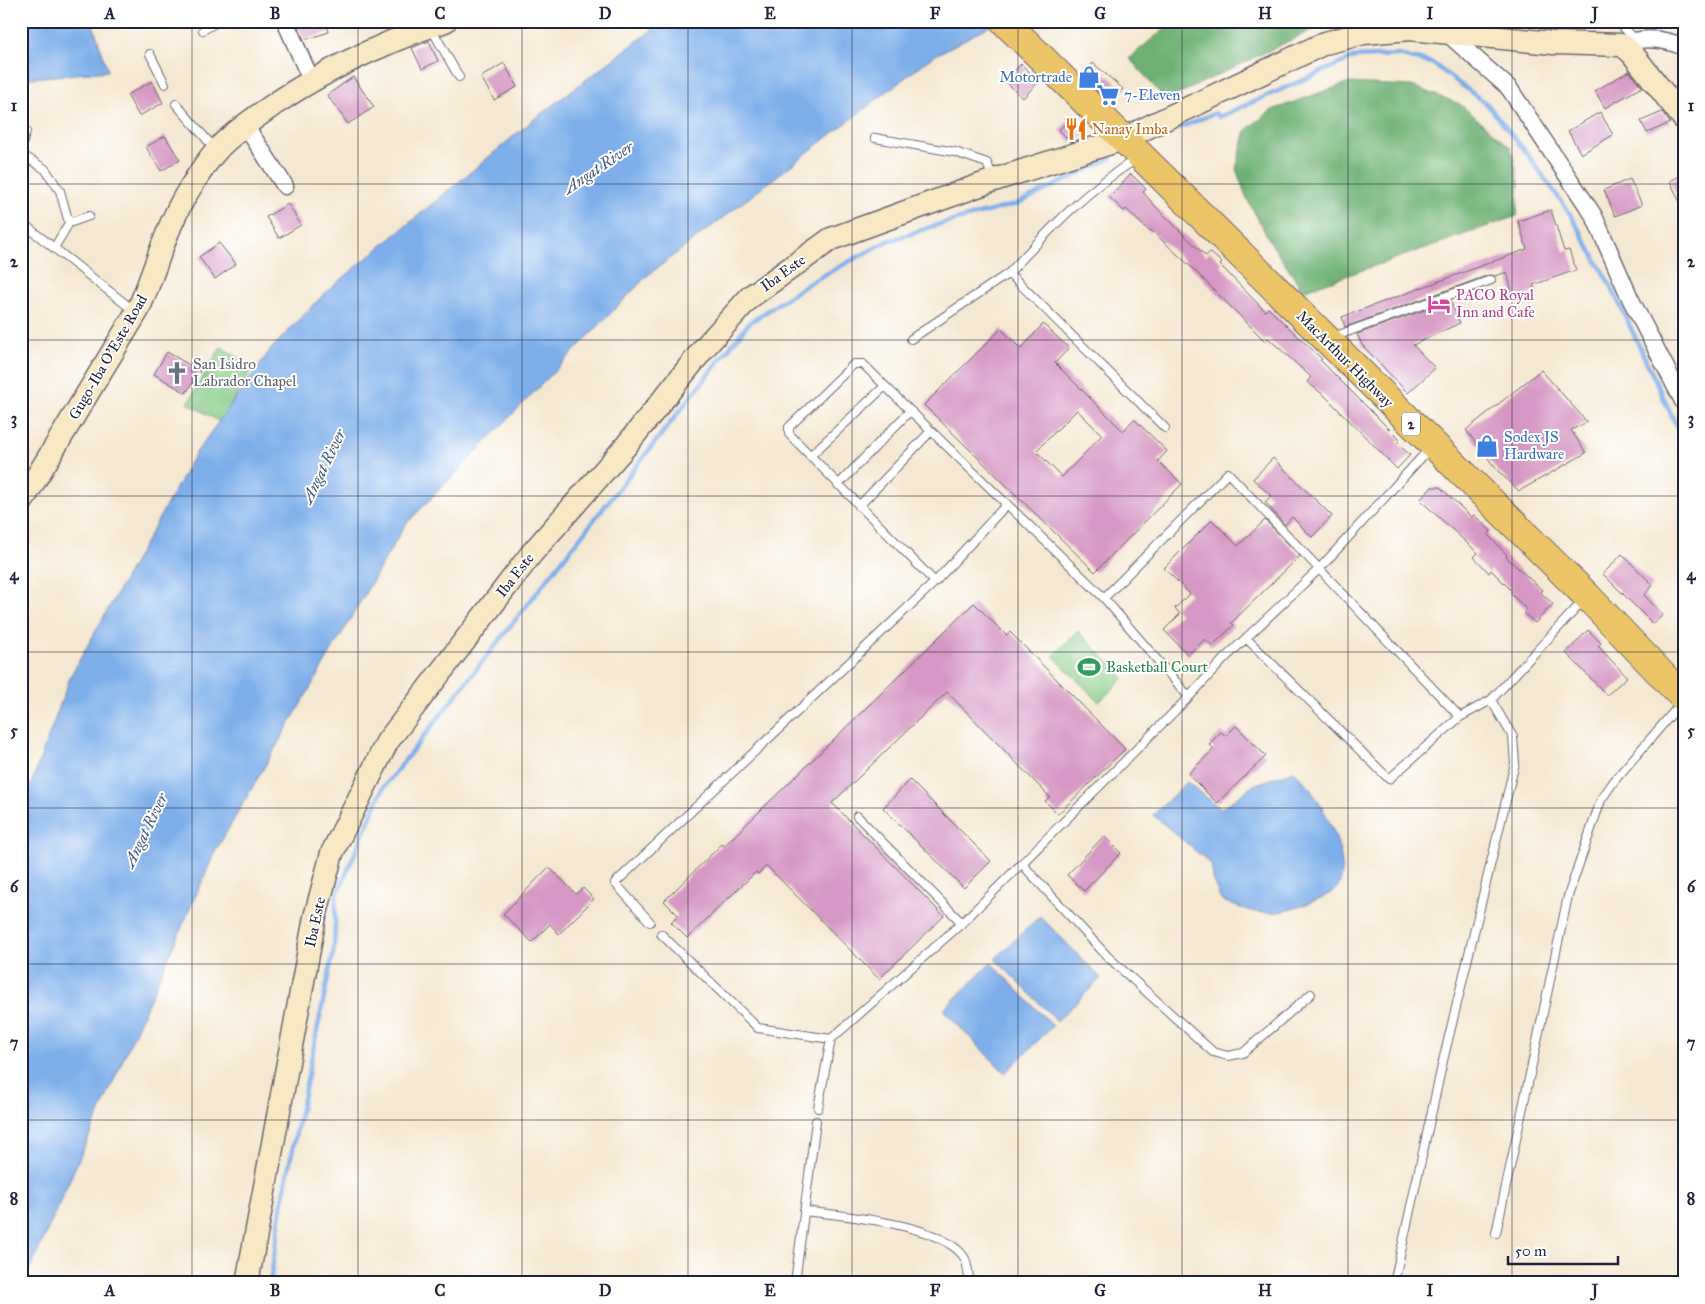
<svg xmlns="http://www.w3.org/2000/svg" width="1705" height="1304" viewBox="0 0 1705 1304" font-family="'IM FELL Great Primer',serif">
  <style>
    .green { fill: #87cc86; stroke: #547760 }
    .forest { fill: #6db073; stroke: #486957 }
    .water { fill: #7eafea; stroke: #506892 }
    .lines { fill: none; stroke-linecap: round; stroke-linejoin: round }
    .stream { stroke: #7eafea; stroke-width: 4.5 }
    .building { fill: #d598c4; fill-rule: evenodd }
    .lane-casing { stroke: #6c6770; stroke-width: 10 }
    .street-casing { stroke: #6c6770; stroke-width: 19 }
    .secondary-casing { stroke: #6c6770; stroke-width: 25 }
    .highway-casing { stroke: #6c6770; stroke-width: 30 }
    .lane { stroke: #fff; stroke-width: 8 }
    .street { stroke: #fff; stroke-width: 16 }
    .secondary { stroke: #f8e8c3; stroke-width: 22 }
    .highway { stroke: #edc569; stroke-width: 28 }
    .grid { fill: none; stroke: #22223b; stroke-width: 1; stroke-opacity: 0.55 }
    .labels { text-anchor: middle; stroke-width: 4; stroke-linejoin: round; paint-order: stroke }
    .shield { fill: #fff; stroke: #646476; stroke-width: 1 }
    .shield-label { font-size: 14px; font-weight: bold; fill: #22223b }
    .shop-label { font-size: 15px; fill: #366cbe; stroke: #fff; text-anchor: start }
    .food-label { font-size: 15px; fill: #c56008; stroke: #fff; text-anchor: start }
    .street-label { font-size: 15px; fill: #22223b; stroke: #fff }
    .hotel-label { font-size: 15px; fill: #b23c85; stroke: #fff; text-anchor: start }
    .worship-label { font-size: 15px; fill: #5b616d; stroke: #fff; text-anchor: start }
    .leisure-label { font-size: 15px; fill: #27864d; stroke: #fff; text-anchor: start }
    .water-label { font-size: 16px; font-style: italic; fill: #475a81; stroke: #fff }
    .neatline { fill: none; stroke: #22223b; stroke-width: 2 }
    .grid-label { font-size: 16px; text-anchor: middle; font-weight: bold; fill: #22223b }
  </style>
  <rect width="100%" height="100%" fill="#fff"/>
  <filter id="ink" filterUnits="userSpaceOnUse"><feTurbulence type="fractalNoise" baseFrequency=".02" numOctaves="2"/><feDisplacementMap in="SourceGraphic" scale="10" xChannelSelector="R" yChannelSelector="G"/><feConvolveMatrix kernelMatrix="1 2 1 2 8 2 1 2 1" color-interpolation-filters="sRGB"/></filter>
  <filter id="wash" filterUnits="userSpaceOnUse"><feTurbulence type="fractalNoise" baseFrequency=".0096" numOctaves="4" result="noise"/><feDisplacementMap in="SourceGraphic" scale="20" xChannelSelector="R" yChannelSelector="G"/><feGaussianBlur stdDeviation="1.12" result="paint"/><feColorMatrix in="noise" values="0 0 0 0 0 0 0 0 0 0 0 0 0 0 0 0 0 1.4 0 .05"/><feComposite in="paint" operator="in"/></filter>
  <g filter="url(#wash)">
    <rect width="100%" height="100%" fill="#f5e8d2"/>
    <!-- green -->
    <path class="green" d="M221 347 253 367 220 422 188 403Z
      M1078 631 1124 678 1099 702 1053 656Z"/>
    <!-- forest -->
    <path class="forest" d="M1174 21H1311L1314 29 1166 100 1129 58Z
      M1347 83 1412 86 1460 104 1511 148 1519 183 1517 216 1303 291 1272 245 1247 199 1236 169 1246 130 1272 110Z"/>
    <!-- water -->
    <path class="water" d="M21 21H92L108 71 21 79Z
      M664 21H999L932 57 647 276 405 525 216 850 24 1283H21V794H25L31 784 71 675 195 454 271 349 325 293 538 116Z
      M1294 771C1316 789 1355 858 1338 886 1334 893 1323 897 1316 900 1278 916 1260 918 1221 900L1214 883 1211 864 1153 815 1187 782 1221 809 1254 785Z
      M1040 916 1101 978 1057 1021 995 959Z
      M991 963 1053 1026 1005 1073 943 1010Z"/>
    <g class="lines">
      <!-- stream -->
      <path class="stream" d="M1149 141 1215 113 1219 117 1355 57 1398 55 1432 63 1487 104 1525 151 1569 212 1613 290 1684 442
        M270 1283 284 1191 334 949 336 897 383 788 749 323 811 282 886 242 937 225 1017 204 1111 158"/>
    </g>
    <g id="blocks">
      <!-- building -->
      <path class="building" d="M296 21H326L329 32 304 40Z
        M429 41 438 61 422 69 412 48Z
        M504 63 517 87 494 100 481 77Z
        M1093 63 1123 89 1112 102 1082 76Z
        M1021 64 1039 81 1023 98 1005 81Z
        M1629 71 1642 87 1605 108 1595 91Z
        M353 77 374 107 348 124 327 95Z
        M152 81 163 103 139 116 127 95Z
        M1600 112 1613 135 1581 154 1568 131Z
        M1662 112 1670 123 1647 133 1641 121Z
        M1071 118 1086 133 1081 139 1071 142 1059 130Z
        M165 136 180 160 161 171 146 147Z
        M1131 174 1146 189 1143 192 1155 206 1184 235 1206 256 1210 252 1222 263 1220 265 1265 311 1268 308 1322 359 1320 360 1400 440 1397 443 1410 455 1397 469 1325 396 1307 382 1311 377 1268 338 1265 341 1191 267 1151 230 1150 232 1126 209 1124 211 1109 197Z
        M1684 174V211L1670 181Z
        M1630 179 1642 205 1615 216 1604 190Z
        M288 204 301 225 279 238 266 217Z
        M1551 210 1564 251 1569 250 1576 270 1533 285 1536 291 1514 300 1507 272 1495 276 1489 275 1345 327 1342 317 1527 249 1518 221Z
        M219 243 236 264 215 279 199 257Z
        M1450 301 1460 323 1413 345 1435 368 1408 393 1362 345 1357 334Z
        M1043 324 1069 348 1055 363 1123 431 1134 419 1167 451 1158 461 1182 484 1095 572 924 405 1001 329 1021 349ZM1077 410 1102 435 1062 477 1036 451Z
        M167 352 200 371 186 393 154 374Z
        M1541 370 1587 422 1571 430 1586 453 1519 491 1497 470 1466 430Z
        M1273 458 1332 516 1312 537 1292 517 1285 525 1265 502 1271 496 1253 479Z
        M1432 487H1440L1471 517 1474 515 1491 531 1488 535 1507 555 1506 557 1542 590 1540 592 1553 604 1535 623 1524 613 1527 610 1510 593 1512 591 1491 570 1489 573 1474 557 1478 553 1420 500Z
        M1212 520 1238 546 1265 520 1300 556 1231 623 1234 625 1212 646 1205 639 1188 655 1164 630 1180 614 1175 608 1190 594 1164 568Z
        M1622 554 1653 585 1644 595 1663 615 1653 624 1603 574Z
        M974 603 1006 635 1010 632 1125 749 1058 814 1045 801 1050 797 947 692 832 803 944 916 879 979 767 866 758 874 756 872 687 938 671 922 678 915 664 901 722 844 724 846Z
        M1588 630 1601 643 1598 646 1627 677 1607 695 1566 653Z
        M1236 726 1266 756 1217 803 1188 774 1214 749 1209 744 1221 732 1226 736Z
        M910 780 991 861 964 888 883 808Z
        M1104 836 1121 853 1084 891 1067 875Z
        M549 867 576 894 583 888 594 899 559 934 550 924 532 942 503 914Z"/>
    </g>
  </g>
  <g filter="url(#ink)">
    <use href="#blocks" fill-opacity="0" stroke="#6c6770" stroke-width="1"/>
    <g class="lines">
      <defs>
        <path id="lane" d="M1617 21 1635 39
          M431 28 459 77
          M203 30 219 21
          M150 54 165 84
          M176 104 215 149
          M875 138 955 152 987 163 993 178
          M21 148 26 131
          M21 154 45 169 60 191 69 223
          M1136 159C1084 192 1051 228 1009 273L1165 428
          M21 222 128 306 137 309
          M54 248 69 223 89 216
          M1333 337 1491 280
          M911 339 1009 273
          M810 456 885 386
          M838 485 909 412
          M859 506 931 431
          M935 582 789 434V427L854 364H863C942 443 1024 520 1104 598
          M1247 639 1389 779 1460 717 1491 700 1584 600
          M1189 697 1104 598 1228 473 1460 717
          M857 816 962 923
          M1022 864 1108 957 1213 1052 1228 1056 1243 1053 1311 994
          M650 922 615 883 935 582 1007 504
          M661 934 758 1028 831 1039
          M818 1108 831 1039 962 923 1189 697 1224 659 1320 568 1430 448
          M804 1211C843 1216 941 1223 964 1257 968 1263 968 1275 970 1283
          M1496 1233 1568 896 1601 800 1614 781 1682 702
          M795 1283 816 1121
          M1394 1283 1443 1061 1515 763 1513 737 1491 700"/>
        <path id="street" d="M285 21 311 80
          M1448 34 1509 88 1594 216 1630 298 1684 403
          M1622 45C1642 36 1663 38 1684 47
          M245 125 285 186"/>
        <path id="secondary" d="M21 503 138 310C156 270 166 225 190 188 198 176 206 162 216 151 228 137 245 125 259 115 315 74 380 44 445 21
          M247 1283 315 917 332 853 387 742 532 553 625 447 705 347 750 297 831 239 994 180 1123 139 1325 43 1364 33 1410 29 1553 43 1622 45 1631 52 1684 119"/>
        <path id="highway" d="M1004 21 1588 597 1684 698"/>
      </defs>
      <!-- lane casing -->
      <use href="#lane" class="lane-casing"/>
      <!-- street casing -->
      <use href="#street" class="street-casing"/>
      <!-- secondary casing -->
      <use href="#secondary" class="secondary-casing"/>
      <!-- highway casing -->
      <use href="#highway" class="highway-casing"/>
      <!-- lane -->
      <use href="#lane" class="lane"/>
      <!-- street -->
      <use href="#street" class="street"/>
      <!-- secondary -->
      <use href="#secondary" class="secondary"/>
      <!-- highway -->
      <use href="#highway" class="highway"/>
    </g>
  </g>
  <!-- grid -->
  <path class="grid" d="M192 21V1283M358 21V1283M522 21V1283M688 21V1283M852 21V1283M1018 21V1283M1182 21V1283M1348 21V1283M1512 21V1283M21 184H1684M21 340H1684M21 496H1684M21 652H1684M21 808H1684M21 964H1684M21 1120H1684"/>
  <!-- icons -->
  <defs>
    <symbol id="shop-bare" viewBox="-9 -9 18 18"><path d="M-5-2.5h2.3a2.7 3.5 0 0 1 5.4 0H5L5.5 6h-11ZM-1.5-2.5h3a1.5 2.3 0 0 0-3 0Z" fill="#3f7fe0" stroke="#fff" stroke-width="2.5" paint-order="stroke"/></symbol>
    <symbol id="supermarket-bare" viewBox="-9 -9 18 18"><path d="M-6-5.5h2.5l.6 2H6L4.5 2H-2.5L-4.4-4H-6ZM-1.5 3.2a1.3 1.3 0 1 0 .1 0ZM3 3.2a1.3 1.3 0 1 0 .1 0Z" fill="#3f7fe0" stroke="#fff" stroke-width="2.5" paint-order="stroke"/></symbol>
    <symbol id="restaurant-bare" viewBox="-9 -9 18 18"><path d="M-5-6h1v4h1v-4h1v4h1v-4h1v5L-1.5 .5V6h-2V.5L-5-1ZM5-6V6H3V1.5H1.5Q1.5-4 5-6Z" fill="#e8710a" stroke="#fff" stroke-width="2.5" paint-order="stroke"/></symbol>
    <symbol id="hotel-bare" viewBox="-9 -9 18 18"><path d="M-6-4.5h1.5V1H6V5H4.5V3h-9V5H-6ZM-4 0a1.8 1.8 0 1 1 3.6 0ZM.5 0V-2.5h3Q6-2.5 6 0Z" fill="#d1479c" stroke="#fff" stroke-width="2.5" paint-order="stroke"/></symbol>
    <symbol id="church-bare" viewBox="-9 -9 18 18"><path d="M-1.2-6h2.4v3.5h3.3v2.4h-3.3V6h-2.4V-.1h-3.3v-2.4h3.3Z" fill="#6b7280" stroke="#fff" stroke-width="2.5" paint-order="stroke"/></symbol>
    <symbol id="stadium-bare" viewBox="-9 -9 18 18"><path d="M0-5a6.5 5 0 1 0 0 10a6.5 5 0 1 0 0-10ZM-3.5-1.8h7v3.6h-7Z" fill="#2e9e5b" stroke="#fff" stroke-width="2.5" paint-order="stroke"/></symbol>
  </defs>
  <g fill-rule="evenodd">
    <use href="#shop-bare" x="1073" y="61" width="32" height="32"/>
    <use href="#supermarket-bare" x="1092" y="79" width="32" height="32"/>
    <use href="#restaurant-bare" x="1060" y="113" width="32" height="32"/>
    <use href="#hotel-bare" x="1423" y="288" width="32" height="32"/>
    <use href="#church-bare" x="161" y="357" width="32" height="32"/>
    <use href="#shop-bare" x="1471" y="430" width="32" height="32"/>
    <use href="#stadium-bare" x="1073" y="651" width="32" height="32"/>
  </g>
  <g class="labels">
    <!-- shield labels -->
    <rect class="shield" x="1402" y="412.5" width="18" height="23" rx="4"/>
    <g class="shield-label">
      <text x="1411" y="429">2</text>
    </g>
    <!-- shop labels -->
    <g class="shop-label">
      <text x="1072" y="82" text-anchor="end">Motortrade</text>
      <text x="1124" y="100">7-Eleven</text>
      <text x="1504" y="442">Sodex JS<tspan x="1504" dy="17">Hardware</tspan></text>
    </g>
    <!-- food labels -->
    <g class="food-label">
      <text x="1092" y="134">Nanay Imba</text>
    </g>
    <!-- street labels -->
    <g class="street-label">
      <text transform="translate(783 273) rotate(-36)" y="5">Iba Este</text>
      <text transform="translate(108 357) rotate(-60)" y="5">Gugo-Iba O'Este Road</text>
      <text transform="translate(1345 359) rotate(45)" y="5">MacArthur Highway</text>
      <text transform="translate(515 575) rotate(-52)" y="5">Iba Este</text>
      <text transform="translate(315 922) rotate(-78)" y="5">Iba Este</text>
    </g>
    <!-- hotel labels -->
    <g class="hotel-label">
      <text x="1456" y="300">PACO Royal<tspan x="1456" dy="17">Inn and Cafe</tspan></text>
    </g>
    <!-- worship labels -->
    <g class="worship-label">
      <text x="193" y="369">San Isidro<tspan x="193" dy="17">Labrador Chapel</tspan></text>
    </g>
    <!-- leisure labels -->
    <g class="leisure-label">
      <text x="1106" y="672">Basketball Court</text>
    </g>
    <!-- water labels -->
    <g class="water-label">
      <text transform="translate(598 167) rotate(-34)" y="6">Angat River</text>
      <text transform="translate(323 466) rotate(-64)" y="6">Angat River</text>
      <text transform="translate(145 830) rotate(-64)" y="6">Angat River</text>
    </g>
  </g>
  <!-- margin -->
  <rect width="1705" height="1304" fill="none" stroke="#fff" stroke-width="55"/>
  <!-- scale -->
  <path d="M1508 1256v8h110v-8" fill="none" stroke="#22223b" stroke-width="2.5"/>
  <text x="1515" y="1256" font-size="15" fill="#22223b" stroke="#ffffff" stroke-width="4" paint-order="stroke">50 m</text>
  <rect x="28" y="28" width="1650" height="1248" class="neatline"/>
  <g class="grid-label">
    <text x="110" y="19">A</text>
    <text x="275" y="19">B</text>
    <text x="440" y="19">C</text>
    <text x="605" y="19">D</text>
    <text x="770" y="19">E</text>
    <text x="935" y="19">F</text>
    <text x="1100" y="19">G</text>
    <text x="1265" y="19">H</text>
    <text x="1430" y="19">I</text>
    <text x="1595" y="19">J</text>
    <text x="14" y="111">1</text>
    <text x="1691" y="111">1</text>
    <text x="14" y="267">2</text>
    <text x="1691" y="267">2</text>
    <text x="14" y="424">3</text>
    <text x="1691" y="424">3</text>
    <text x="14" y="580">4</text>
    <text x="1691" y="580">4</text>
    <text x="14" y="736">5</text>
    <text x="1691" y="736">5</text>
    <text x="14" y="892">6</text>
    <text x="1691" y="892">6</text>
    <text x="14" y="1048">7</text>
    <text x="1691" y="1048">7</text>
    <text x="14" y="1204">8</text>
    <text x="1691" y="1204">8</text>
    <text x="110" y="1296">A</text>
    <text x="275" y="1296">B</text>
    <text x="440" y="1296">C</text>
    <text x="605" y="1296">D</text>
    <text x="770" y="1296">E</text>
    <text x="935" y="1296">F</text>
    <text x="1100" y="1296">G</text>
    <text x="1265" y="1296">H</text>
    <text x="1430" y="1296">I</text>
    <text x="1595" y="1296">J</text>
  </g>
</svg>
